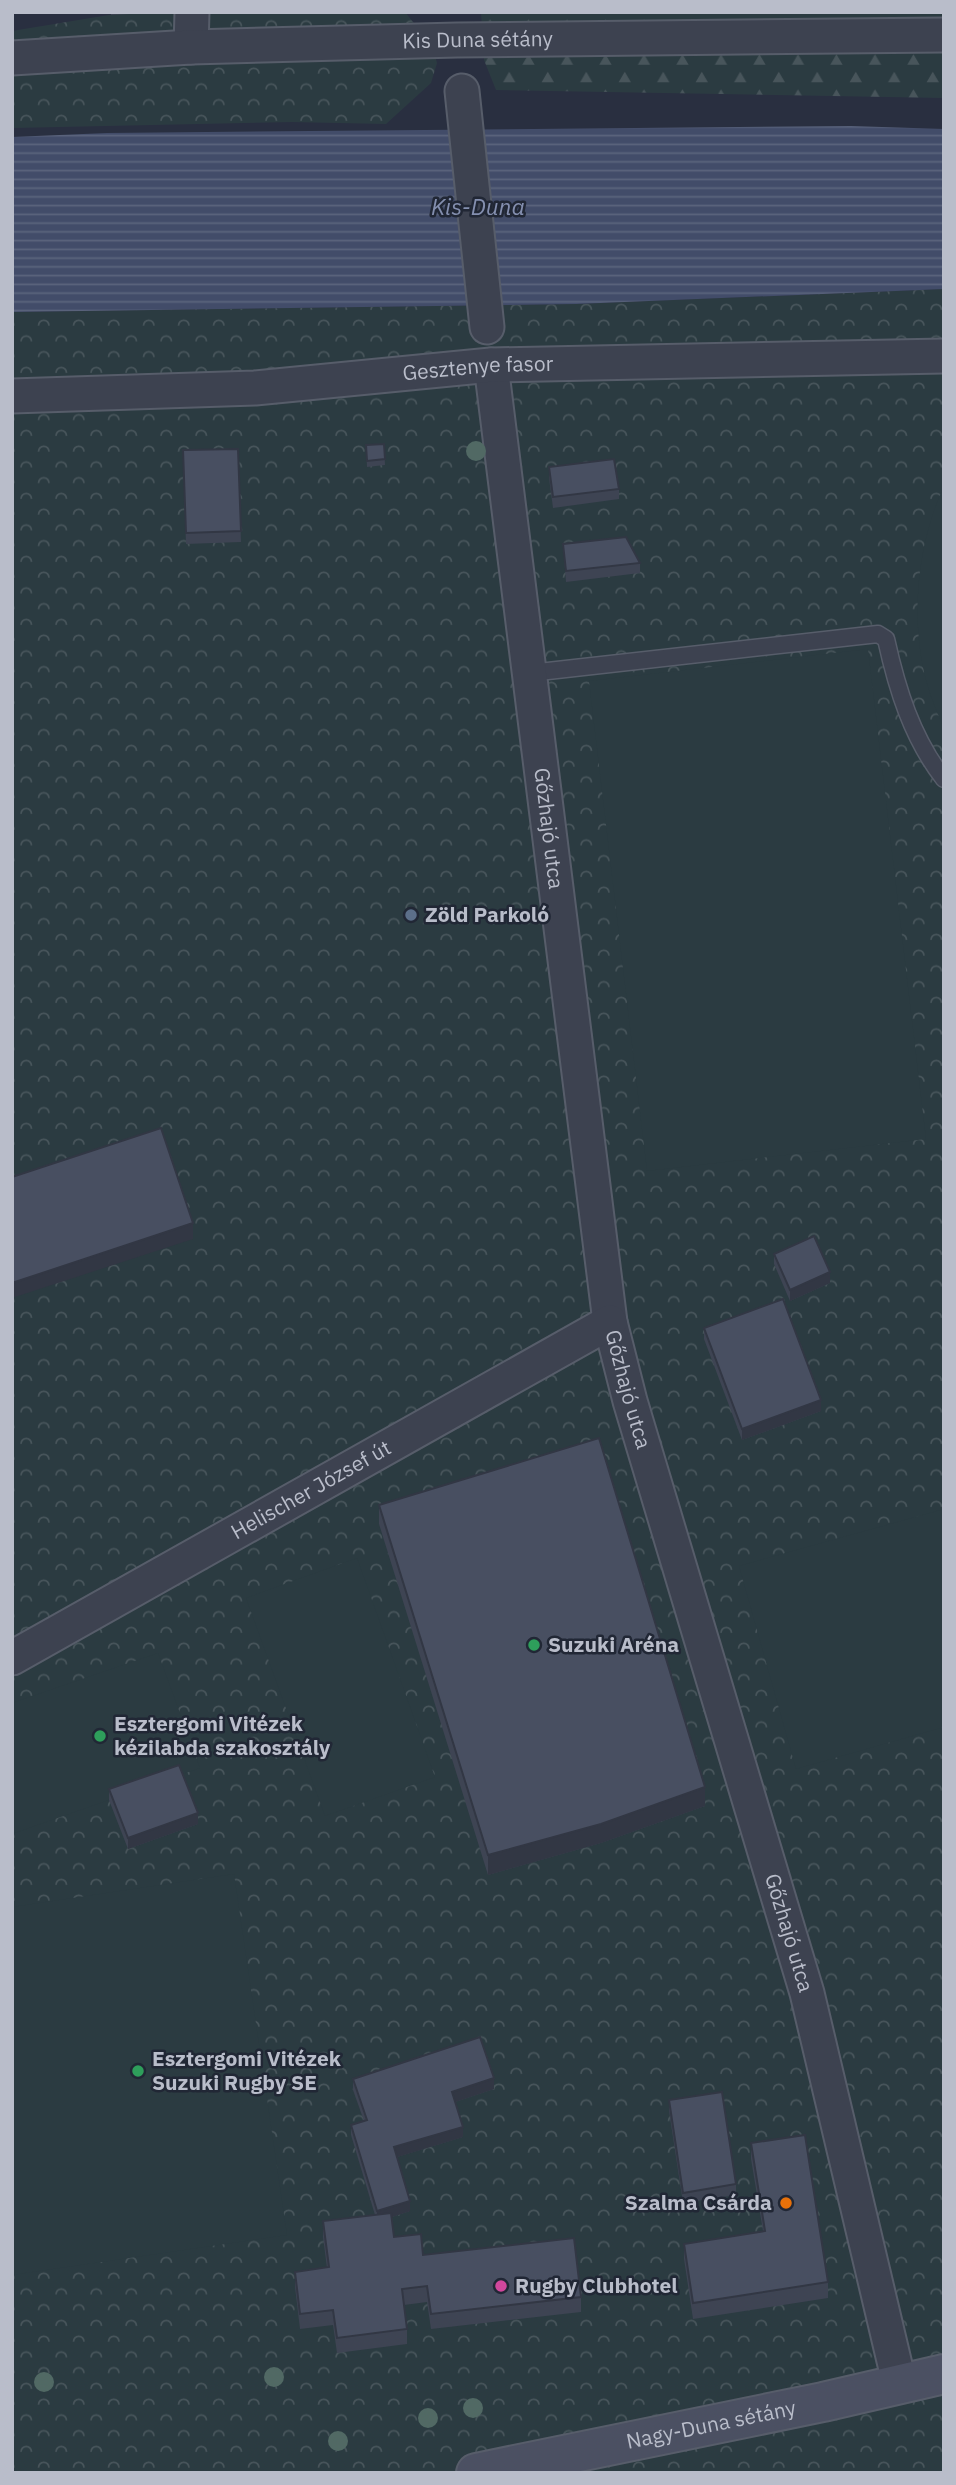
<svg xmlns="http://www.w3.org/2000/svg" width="956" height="2485" viewBox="0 0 956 2485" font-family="'IBM Plex Sans',sans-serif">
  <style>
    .forest { fill: url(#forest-firs) }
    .park { fill: url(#park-crowns) }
    .pitch { fill: #2b3b41 }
    .water { fill: url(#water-rules) }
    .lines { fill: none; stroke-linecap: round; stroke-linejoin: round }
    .lane-casing { stroke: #575d6a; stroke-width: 19 }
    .street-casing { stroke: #575d6a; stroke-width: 37 }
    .secondary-casing { stroke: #575d6a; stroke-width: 42 }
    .lane { stroke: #3d4250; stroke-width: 16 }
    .street { stroke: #3d4250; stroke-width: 33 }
    .secondary { stroke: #4b5062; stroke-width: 38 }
    .tree { fill: #516964 }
    .wall { fill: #3e4453 }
    .shaded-wall { fill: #323744 }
    .building { fill: #484f61; stroke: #323744; stroke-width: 2 }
    .service-dot { fill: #5c6f8a; stroke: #212735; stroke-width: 2.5 }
    .leisure-dot { fill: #2e9e5b; stroke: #212735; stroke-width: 2.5 }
    .food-dot { fill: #e8710a; stroke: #212735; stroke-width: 2.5 }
    .hotel-dot { fill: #d1479c; stroke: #212735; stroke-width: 2.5 }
    .labels { text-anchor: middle; stroke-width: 5; stroke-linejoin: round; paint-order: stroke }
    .street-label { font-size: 21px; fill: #b9bdca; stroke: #212735 }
    .poi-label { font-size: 21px; font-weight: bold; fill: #b9bdca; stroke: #212735; text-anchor: start }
    .water-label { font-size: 23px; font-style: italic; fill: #848faf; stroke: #212735 }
  </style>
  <defs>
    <pattern id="forest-firs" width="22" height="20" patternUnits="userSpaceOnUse" patternTransform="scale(1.75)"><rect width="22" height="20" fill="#2b3b41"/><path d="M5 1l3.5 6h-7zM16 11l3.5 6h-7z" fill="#48555b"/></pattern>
    <pattern id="park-crowns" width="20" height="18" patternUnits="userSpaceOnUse" patternTransform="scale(1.75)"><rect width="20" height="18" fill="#2b3b41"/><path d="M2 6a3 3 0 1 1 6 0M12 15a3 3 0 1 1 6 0" fill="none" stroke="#48555b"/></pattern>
    <pattern id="water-rules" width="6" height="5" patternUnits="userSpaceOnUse" patternTransform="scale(1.75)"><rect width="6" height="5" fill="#424c69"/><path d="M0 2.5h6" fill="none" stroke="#5b647d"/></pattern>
  </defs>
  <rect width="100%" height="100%" fill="#292f40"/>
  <!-- forest -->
  <path class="forest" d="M481 12H944V98L496 90 484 60Z"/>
  <!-- park -->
  <path class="park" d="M127 12H405L432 46 437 63 431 83 386 124 292 122 12 128V31Z
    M944 289V2473H12V312L576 304Z"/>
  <!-- pitch -->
  <path class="pitch" d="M944 486V728C935 708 927 688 923 667 911 609 919 539 944 486Z
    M868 649 926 1139 647 1171 589 681Z
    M944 1509V1727L796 1769 739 1566Z
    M357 1558 435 1777 325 1816 246 1598Z
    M158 1653 200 1768 12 1834V1703Z
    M234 1874 287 2235 12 2275V1907Z"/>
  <!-- water -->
  <path class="water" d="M851 126 944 129V289L576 304 12 312V137L107 133Z"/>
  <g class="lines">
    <defs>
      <path id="lane" d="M530 673 878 634 886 639C897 689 912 738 944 779"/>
      <g id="street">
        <path d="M191 47 192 12"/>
        <path id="s1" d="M12 58 191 47 457 40 944 35"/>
        <path d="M462 91 487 327"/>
        <path id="s2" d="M491 365 610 1322 630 1401 807 1993 900 2386"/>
        <path id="s3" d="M12 396 255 388 491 365 944 356"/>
        <path id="s4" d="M12 1658 610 1322"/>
      </g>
      <g id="secondary">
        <path id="s5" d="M476 2473 823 2402 944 2374"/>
      </g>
    </defs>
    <!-- lane casing -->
    <use href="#lane" class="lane-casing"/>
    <!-- street casing -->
    <use href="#street" class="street-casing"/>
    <!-- secondary casing -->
    <use href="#secondary" class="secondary-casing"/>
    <!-- lane -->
    <use href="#lane" class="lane"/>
    <!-- street -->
    <use href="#street" class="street"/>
    <!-- secondary -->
    <use href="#secondary" class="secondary"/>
  </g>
  <!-- trees -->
  <g class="tree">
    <circle cx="476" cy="451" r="10"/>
    <circle cx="274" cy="2377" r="10"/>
    <circle cx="44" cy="2382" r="10"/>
    <circle cx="473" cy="2408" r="10"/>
    <circle cx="428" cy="2418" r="10"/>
    <circle cx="338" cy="2441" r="10"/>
  </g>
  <!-- wall -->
  <path class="wall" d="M111 12H169L111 15Z
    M384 444 385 465 367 467 366 445Z
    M238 449 241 542 186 544 183 450Z
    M549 467 619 489V499L553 508 549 478Z
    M563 544 640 563V573L566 582Z
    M774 1254 830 1283 790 1301 774 1264Z
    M704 1328 821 1411 742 1440 704 1339Z
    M379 1505 705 1806 601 1843 488 1875 379 1524Z
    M109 1789 198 1824 128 1849 109 1800Z
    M353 2079 494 2089 455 2102 463 2137 397 2157 410 2211 392 2217 394 2237 423 2255 581 2297V2312L431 2329 427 2302 404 2305 407 2329V2344L337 2353 333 2325 300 2329 295 2287V2272L327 2268 323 2237V2221L375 2215 351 2135V2125L364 2121 353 2090Z
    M669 2100 736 2184V2195L683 2203 669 2111Z
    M751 2143 828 2282V2298L693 2319 684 2259V2244L763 2231 751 2159Z"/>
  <!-- shaded-wall -->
  <path class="shaded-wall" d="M193 1223V1239L12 1298V1283Z
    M830 1272V1283L790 1301V1290Z
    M821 1400V1411L742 1440V1429Z
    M705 1787V1806L601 1843 488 1875V1855Z
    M198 1813V1824L128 1849V1838Z
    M494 2078V2089L452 2103V2092Z
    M463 2127V2137L394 2158V2147Z
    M410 2201V2211L377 2222V2211Z"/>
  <!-- building -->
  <path class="building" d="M384 444 385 459 367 461 366 445Z
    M238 449 241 531 186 533 183 450Z
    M614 459 619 489 553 497 549 467Z
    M626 537 640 563 566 571 563 544Z
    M161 1128 193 1223 12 1283V1177Z
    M814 1236 830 1272 790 1290 774 1254Z
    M783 1299 821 1400 742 1429 704 1328Z
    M599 1438 705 1787 601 1824 488 1855 379 1505Z
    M179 1765 198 1813 128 1838 109 1789Z
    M480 2037 494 2078 452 2092 463 2127 394 2147 410 2201 377 2211 351 2125 367 2120 353 2079Z
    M722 2092 736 2184 683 2193 669 2100Z
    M805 2135 828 2282 693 2303 684 2244 765 2231 751 2143Z
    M391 2213 394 2237 421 2234 423 2255 574 2238 581 2297 431 2314 427 2286 402 2289 407 2329 337 2338 333 2310 300 2314 295 2272 329 2267 323 2221Z"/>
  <!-- markers -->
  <circle class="service-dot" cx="411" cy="915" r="7"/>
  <g class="leisure-dot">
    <circle cx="534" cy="1645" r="7"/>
    <circle cx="100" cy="1736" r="7"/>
    <circle cx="138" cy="2071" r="7"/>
  </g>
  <circle class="food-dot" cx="786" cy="2203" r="7"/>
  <circle class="hotel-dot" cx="501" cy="2286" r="7"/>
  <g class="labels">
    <!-- street labels -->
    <g class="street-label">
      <text dy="7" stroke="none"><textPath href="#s1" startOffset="466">Kis Duna sétány</textPath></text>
      <text dy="7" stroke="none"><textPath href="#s3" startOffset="467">Gesztenye fasor</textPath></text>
      <text dy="7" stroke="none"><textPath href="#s2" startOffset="467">Gőzhajó utca</textPath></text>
      <text dy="7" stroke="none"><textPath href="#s2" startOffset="1034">Gőzhajó utca</textPath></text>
      <text dy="7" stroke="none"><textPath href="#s4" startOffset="343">Helischer József út</textPath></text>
      <text dy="7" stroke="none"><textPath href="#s2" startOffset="1601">Gőzhajó utca</textPath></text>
      <text dy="7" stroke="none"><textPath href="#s5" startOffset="240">Nagy-Duna sétány</textPath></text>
    </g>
    <!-- poi labels -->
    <g class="poi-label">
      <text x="425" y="922">Zöld Parkoló</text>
      <text x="548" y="1652">Suzuki Aréna</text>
      <text x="114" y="1731">Esztergomi Vitézek<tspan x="114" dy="24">kézilabda szakosztály</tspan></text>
      <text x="152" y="2066">Esztergomi Vitézek<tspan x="152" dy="24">Suzuki Rugby SE</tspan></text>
      <text x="772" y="2210" text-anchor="end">Szalma Csárda</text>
      <text x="515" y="2293">Rugby Clubhotel</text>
    </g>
    <!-- water labels -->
    <g class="water-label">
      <text x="478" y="215">Kis-Duna</text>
    </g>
  </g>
  <!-- border -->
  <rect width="956" height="2485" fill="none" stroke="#b9bdca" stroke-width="28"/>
</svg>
